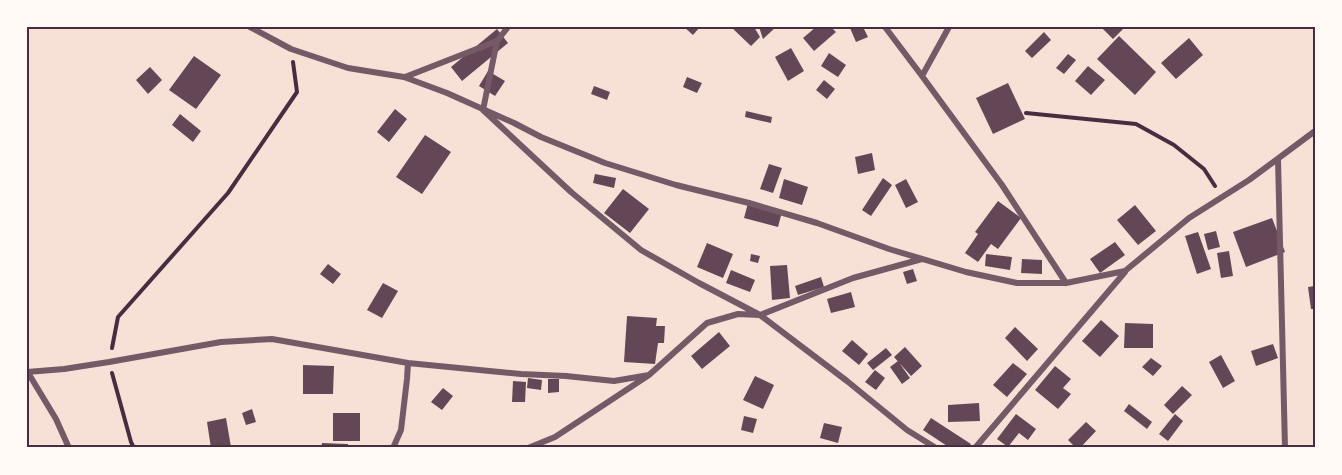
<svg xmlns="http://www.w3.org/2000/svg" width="1342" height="475" viewBox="0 0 1342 475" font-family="Helvetica,sans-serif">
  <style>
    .building { fill: #644757 }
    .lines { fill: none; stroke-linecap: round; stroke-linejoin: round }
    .path { stroke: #4a2c40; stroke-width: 4 }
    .minor { stroke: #755966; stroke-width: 6 }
    .neatline { fill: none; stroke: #4a2c40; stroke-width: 2 }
  </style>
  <rect width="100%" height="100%" fill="#f7e1d7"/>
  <!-- building -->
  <path class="building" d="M684 27H700L693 35Z
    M731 27H754L760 37 751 46Z
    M759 27H776L763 39Z
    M816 27H831L836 32 814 51 803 38Z
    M852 27H863L868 37 856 42 850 28Z
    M1101 27H1125L1113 39Z
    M497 29 508 43 462 81 451 67Z
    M1044 32 1051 40 1032 58 1025 51Z
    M1119 36 1156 72 1135 95 1097 59Z
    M1189 38 1203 55 1176 79 1161 63Z
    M791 48 804 71 788 81 775 57Z
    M829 53 846 65 838 77 821 66Z
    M1068 54 1076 60 1064 74 1056 68Z
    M194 56 221 75 196 109 169 90Z
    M1088 66 1105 80 1091 95 1075 81Z
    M150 67 162 80 148 94 136 80Z
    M488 71 505 81 495 96 479 86Z
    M687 77 702 83 697 93 683 87Z
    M824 80 835 89 827 99 816 90Z
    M1008 83 1025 119 993 134 976 98Z
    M594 86 610 92 607 100 591 94Z
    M395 109 407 119 389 142 377 132Z
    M746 111 772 117 771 123 745 117Z
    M180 114 201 131 193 142 172 125Z
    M425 135 451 152 422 194 396 177Z
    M872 153 875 170 858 174 855 157Z
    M769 164 782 168 773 193 760 189Z
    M595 174 616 178 614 188 593 183Z
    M883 178 892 185 871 216 862 210Z
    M784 179 808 187 802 205 779 198Z
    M906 179 918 202 906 208 895 185Z
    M623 189 649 209 630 233 604 213Z
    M998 201 1021 218 998 249 991 244 978 262 965 253 978 234 975 232Z
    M748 203 782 212 778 227 744 218Z
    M1135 205 1156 231 1138 245 1117 220Z
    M1272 218 1285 252 1246 267 1233 232Z
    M1216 231 1220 247 1208 250 1204 234Z
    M1198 232 1211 269 1197 274 1185 236Z
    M1115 242 1125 255 1100 273 1090 259Z
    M707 243 733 254 723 278 697 267Z
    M1229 251 1233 276 1221 278 1217 253Z
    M751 254 760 256 758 263 750 261Z
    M986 254 1012 257 1010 270 985 266Z
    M1022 259 1042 260V274L1021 273Z
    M328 264 341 274 333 284 320 274Z
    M787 265 790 298 772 300 770 266Z
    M913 269 917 281 907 284 903 272Z
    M731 270 755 280 750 292 726 283Z
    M821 277 824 287 798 295 795 286Z
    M383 283 398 291 382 318 367 310Z
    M1315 286V309H1311L1308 287Z
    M851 292 855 307 831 313 827 299Z
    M627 316 657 318 656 326H665L664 343H658L655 364 624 362Z
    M1101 320 1119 336 1100 357 1082 341Z
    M1125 323 1153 324V348H1124Z
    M1015 327 1038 349 1027 361 1005 338Z
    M719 332 730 346 702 369 691 356Z
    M852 340 868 354 859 365 842 351Z
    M1273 344 1278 358 1256 366 1251 351Z
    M905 347 922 366 911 376 894 357Z
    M886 348 892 355 873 370 867 363Z
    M1221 355 1235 381 1223 388 1209 362Z
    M1151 358 1162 366 1153 376 1142 367Z
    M898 361 910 378 902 384 890 367Z
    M1013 363 1027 374 1007 397 993 385Z
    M303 365 334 366 333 394H303Z
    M1055 366 1071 379 1063 388 1071 394 1058 409 1035 390Z
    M875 370 885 378 876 390 865 382Z
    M755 376 774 385 763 409 743 400Z
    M528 378 542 380 541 390 527 388Z
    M548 379H559V392L548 393Z
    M513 381 526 382 525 402H512Z
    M1182 386 1192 395 1173 414 1164 405Z
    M443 388 453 396 442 410 431 402Z
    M979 403 980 421 948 422V405Z
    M1129 404 1152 422 1147 429 1124 411Z
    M252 409 256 422 246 425 242 413Z
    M333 413H360V441H333Z
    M1016 414 1036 429 1028 440 1019 433 1008 447 997 439Z
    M1175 414 1183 421 1168 441 1159 434Z
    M744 416 757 419 753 433 741 430Z
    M226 418 231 447 211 448 207 422Z
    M931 418 971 444 968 448H950L923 430Z
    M1086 422 1096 431 1080 448H1076L1068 440Z
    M824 423 842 427 838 443 820 438Z
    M322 443 348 444V448H321Z"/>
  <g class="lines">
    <!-- path -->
    <path class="path" d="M1026 113 1136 124 1174 145 1204 169 1215 186
      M112 348 118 317 228 193 297 92 293 62
      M112 373 131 442 134 448"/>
    <!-- minor -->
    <path class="minor" d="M250 27 291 49 348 68 404 77 447 93 514 123 541 137 605 163 676 185 749 203 817 223 889 249 966 272 1017 283H1066L1125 271 1189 218 1249 180 1315 131
      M885 27 922 76 1002 185 1066 283
      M497 41 483 110 571 192 641 250 699 283 760 315 847 381 907 430 936 448
      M922 76 949 27
      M405 77 497 41 508 27
      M1278 159 1285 448
      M27 371 56 419 69 448
      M27 372 64 369 109 362 221 342 272 339 408 363 521 374 566 376 614 381 649 375
      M393 448 401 430 407 379 408 363
      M528 448 555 437 649 375 707 323 738 314 760 315 853 278 922 259
      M975 448 1125 272"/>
  </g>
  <!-- border -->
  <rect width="1342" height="475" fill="none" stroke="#fffaf5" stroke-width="57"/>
  <rect x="28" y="28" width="1286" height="418" class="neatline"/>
</svg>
